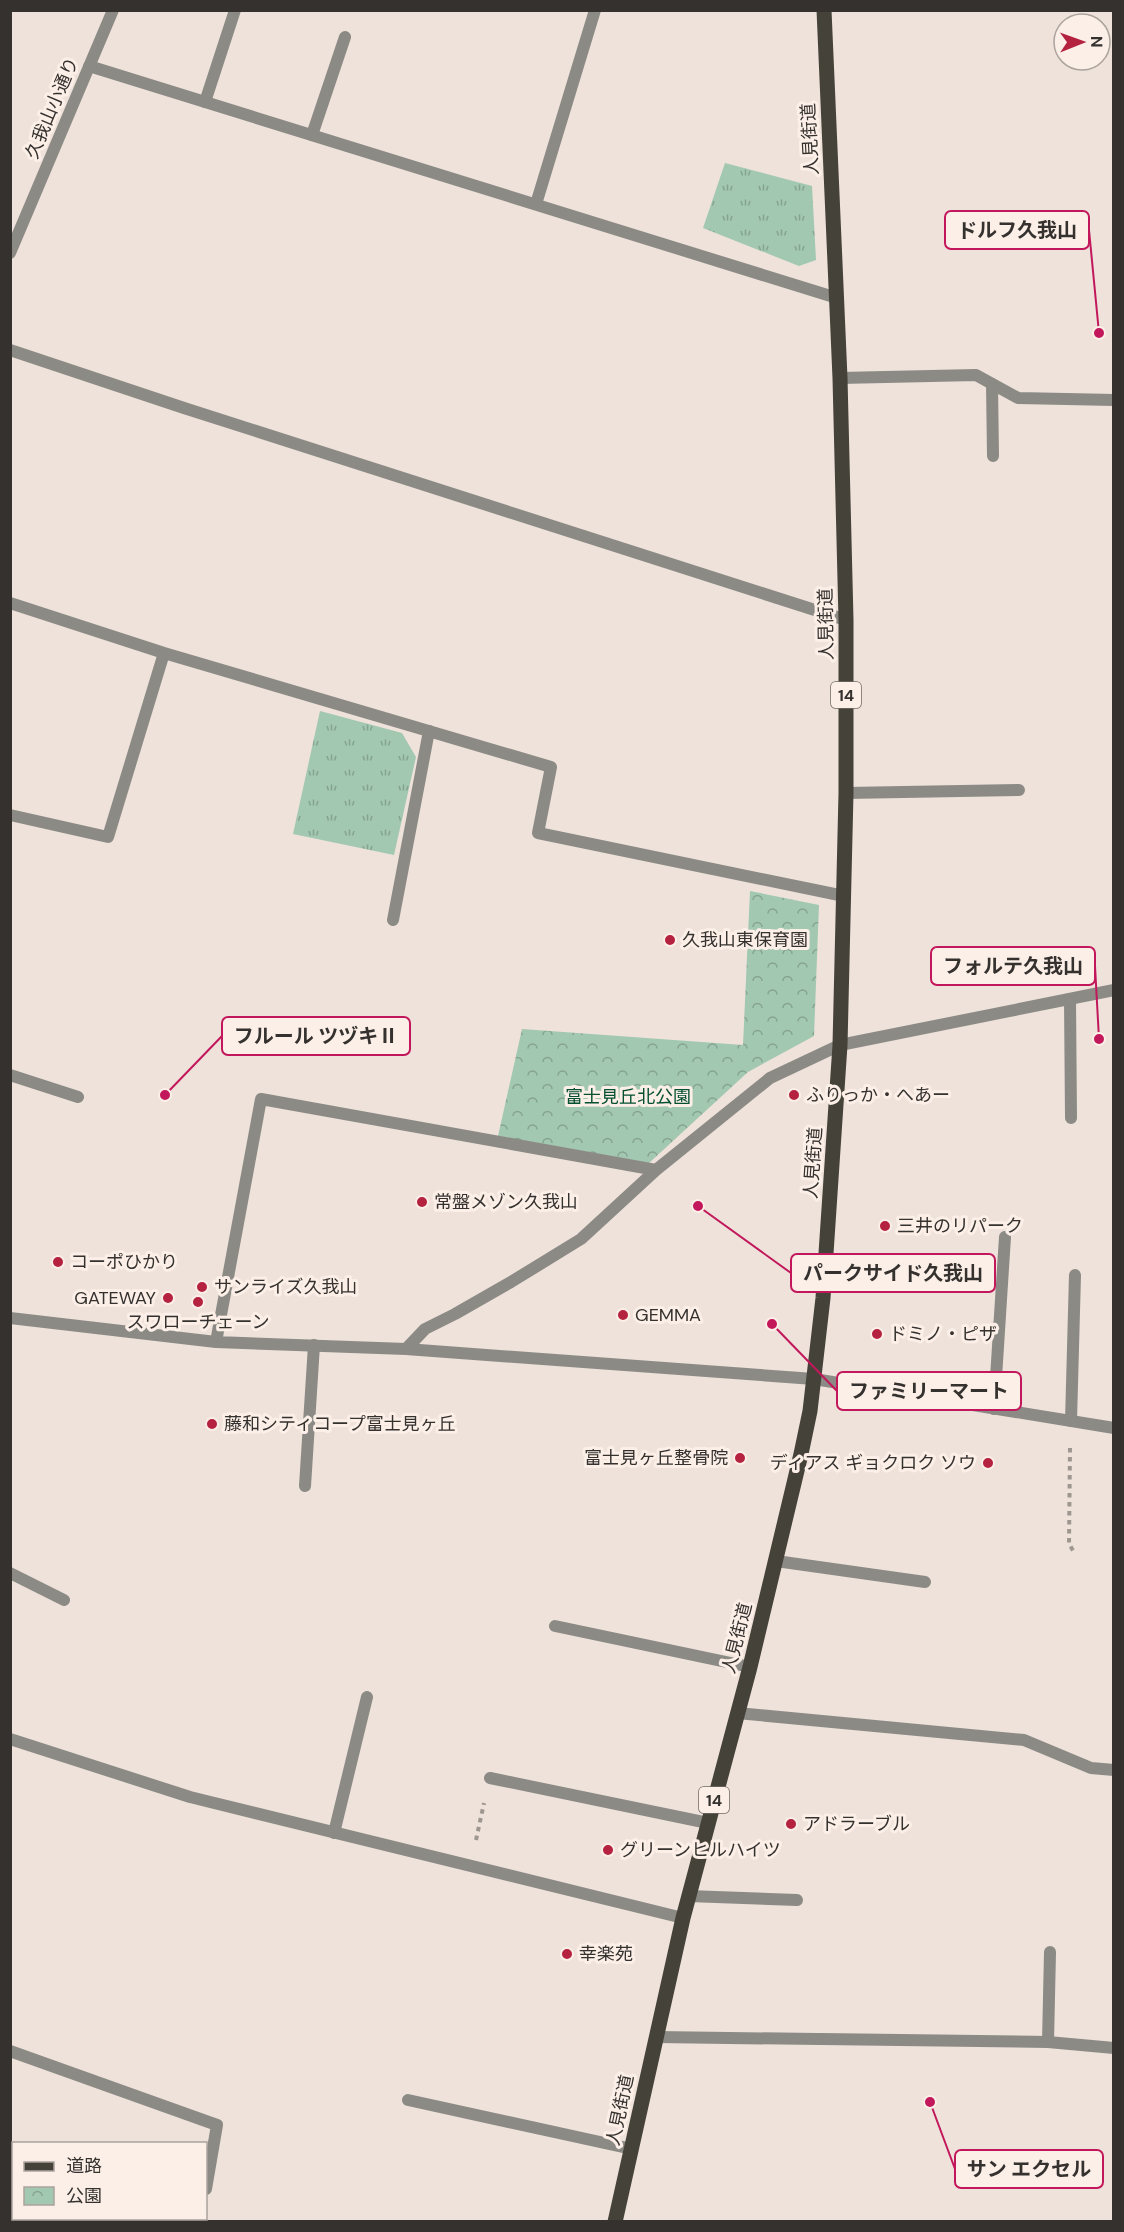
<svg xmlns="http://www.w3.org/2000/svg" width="1124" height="2232" viewBox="0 0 1124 2232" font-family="'DM Sans','Noto Sans JP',sans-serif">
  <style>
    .grass { fill: url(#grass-tufts) }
    .park { fill: url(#park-crowns) }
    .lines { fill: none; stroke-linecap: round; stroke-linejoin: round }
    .path { stroke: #9e9691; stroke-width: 4; stroke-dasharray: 4.5 4.5; stroke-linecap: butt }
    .lane { stroke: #8c8a85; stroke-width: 12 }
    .street { stroke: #8c8a85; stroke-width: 12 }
    .primary { stroke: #45423a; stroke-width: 15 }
    .poi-dot { fill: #b4223f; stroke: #fbefe8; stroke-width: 2 }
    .labels { text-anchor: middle; stroke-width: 6; stroke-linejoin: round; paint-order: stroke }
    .shield { fill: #fbefe8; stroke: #706a66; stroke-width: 1.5 }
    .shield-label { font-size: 16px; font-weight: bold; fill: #35312e }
    .street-label { font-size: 18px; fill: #35312e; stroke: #fbefe8 }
    .poi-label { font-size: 18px; fill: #35312e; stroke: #fbefe8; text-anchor: start }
    .park-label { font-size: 18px; fill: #034f30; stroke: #fbefe8 }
    .leader { fill: none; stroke: #c2185b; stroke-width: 2 }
    .callout-dot { fill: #c2185b; stroke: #fbefe8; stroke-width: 2 }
    .callout { fill: #fbefe8; stroke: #c2185b; stroke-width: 2 }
    .callout-label { font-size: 20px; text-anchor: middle; font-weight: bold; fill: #35312e }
  </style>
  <defs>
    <pattern id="grass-tufts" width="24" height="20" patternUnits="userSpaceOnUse" patternTransform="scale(1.5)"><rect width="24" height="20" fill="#a2c8b1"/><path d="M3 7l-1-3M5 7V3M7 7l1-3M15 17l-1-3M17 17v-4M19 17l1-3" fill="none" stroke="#85a390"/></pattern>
    <pattern id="park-crowns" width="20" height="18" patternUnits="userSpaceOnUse" patternTransform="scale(1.5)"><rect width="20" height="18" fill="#a2c8b1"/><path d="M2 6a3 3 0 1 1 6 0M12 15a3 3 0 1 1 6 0" fill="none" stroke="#85a390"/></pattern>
  </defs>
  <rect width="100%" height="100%" fill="#eee2db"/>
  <!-- grass -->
  <path class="grass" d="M725 163 812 186 816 260 799 266 703 228Z
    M320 711 402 733 416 757 394 855 293 834Z"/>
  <!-- park -->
  <path class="park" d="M750 891 819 905 814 1036 748 1072 649 1163 498 1136 522 1029 743 1045Z"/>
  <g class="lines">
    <!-- path -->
    <path class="path" d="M1070 1448 1069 1544 1074 1552
      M476 1840 484 1803"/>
    <!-- lane -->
    <path class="lane" d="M205 102 235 10
      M312 135 345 37
      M536 204 595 10
      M992 384 993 456
      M846 793 1019 790
      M393 920 429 731
      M1070 999 1071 1118
      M10 1075 78 1097
      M994 1409 1005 1237
      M1071 1421 1075 1275
      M305 1486 314 1345
      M776 1561 925 1582
      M10 1573 64 1600
      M555 1626 750 1667
      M490 1778 708 1823
      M334 1833 367 1697
      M688 1896 797 1900
      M1048 2042 1050 1952
      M10 2051 217 2125 206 2189
      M408 2100 632 2149
      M199 2222 200 2218"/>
    <!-- street -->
    <path class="street" d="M89 66 837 298
      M10 253 113 10
      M10 350 184 408 846 620
      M840 378 976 375 1018 398 1114 400
      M10 603 164 653 551 767 538 833 844 896
      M10 815 108 837 164 653
      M10 1318 216 1342 406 1349 814 1379 1114 1428
      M216 1342 261 1099 656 1170
      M406 1349 425 1329 455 1314 511 1282 581 1239 656 1170 770 1078 840 1045 1114 990
      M737 1713 1024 1740 1091 1768 1114 1770
      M10 1739 190 1797 683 1918
      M656 2037 1048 2042 1114 2048"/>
    <!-- primary -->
    <path class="primary" d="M615 2222 683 1918 750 1667 801 1454 810 1411 823 1298 840 1045 846 793V620L840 378 824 10"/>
  </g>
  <!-- markers -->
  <g class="poi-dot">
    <circle cx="670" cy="940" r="6"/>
    <circle cx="794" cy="1095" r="6"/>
    <circle cx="422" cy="1202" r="6"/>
    <circle cx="885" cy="1226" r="6"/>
    <circle cx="58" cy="1262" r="6"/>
    <circle cx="202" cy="1287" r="6"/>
    <circle cx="168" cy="1298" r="6"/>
    <circle cx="198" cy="1302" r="6"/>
    <circle cx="623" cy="1315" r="6"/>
    <circle cx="877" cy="1334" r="6"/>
    <circle cx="212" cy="1424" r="6"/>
    <circle cx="740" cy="1458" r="6"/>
    <circle cx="988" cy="1463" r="6"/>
    <circle cx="791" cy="1824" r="6"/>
    <circle cx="608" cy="1850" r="6"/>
    <circle cx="567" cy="1954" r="6"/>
  </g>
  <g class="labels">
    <!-- shield labels -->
    <g class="shield">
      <rect x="831" y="682" width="30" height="26" rx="4.5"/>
      <rect x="699" y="1787" width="30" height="26" rx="4.5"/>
    </g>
    <g class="shield-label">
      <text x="846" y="701">14</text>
      <text x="714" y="1806">14</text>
    </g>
    <!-- street labels -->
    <g class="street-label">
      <text transform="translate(52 108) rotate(-67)" y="6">久我山小通り</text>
      <text transform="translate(810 139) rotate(-93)" y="6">人見街道</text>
      <text transform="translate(826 624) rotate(-91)" y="6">人見街道</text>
      <text transform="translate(813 1163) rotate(-86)" y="6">人見街道</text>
      <text transform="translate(737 1638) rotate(-76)" y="6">人見街道</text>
      <text transform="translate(620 2110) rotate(-78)" y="6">人見街道</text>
    </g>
    <!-- poi labels -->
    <g class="poi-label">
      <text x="682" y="946">久我山東保育園</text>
      <text x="806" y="1101">ふりっか・へあー</text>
      <text x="434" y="1208">常盤メゾン久我山</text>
      <text x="897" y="1232">三井のリパーク</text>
      <text x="70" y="1268">コーポひかり</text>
      <text x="214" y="1293">サンライズ久我山</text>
      <text x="156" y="1304" text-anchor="end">GATEWAY</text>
      <text x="635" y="1321">GEMMA</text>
      <text x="198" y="1328" text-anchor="middle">スワローチェーン</text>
      <text x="889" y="1340">ドミノ・ピザ</text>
      <text x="224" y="1430">藤和シティコープ富士見ヶ丘</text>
      <text x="728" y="1464" text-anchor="end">富士見ヶ丘整骨院</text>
      <text x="976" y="1469" text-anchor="end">ディアス ギョクロク ソウ</text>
      <text x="803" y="1830">アドラーブル</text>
      <text x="620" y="1856">グリーンヒルハイツ</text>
      <text x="579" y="1960">幸楽苑</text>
    </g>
    <!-- park labels -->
    <g class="park-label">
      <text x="628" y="1103">富士見丘北公園</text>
    </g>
  </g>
  <!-- callouts -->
  <path class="leader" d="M1099 333L1089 230M1099 1039L1095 966M165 1095L222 1036M698 1206L791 1273M772 1324L837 1391M930 2102L955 2169"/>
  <g class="callout-dot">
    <circle cx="1099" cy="333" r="6"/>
    <circle cx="1099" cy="1039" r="6"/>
    <circle cx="165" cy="1095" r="6"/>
    <circle cx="698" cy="1206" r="6"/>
    <circle cx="772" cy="1324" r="6"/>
    <circle cx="930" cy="2102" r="6"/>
  </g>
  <g class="callout">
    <rect x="945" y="211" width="144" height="38" rx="6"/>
    <rect x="931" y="947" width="164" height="38" rx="6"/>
    <rect x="222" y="1017" width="188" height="38" rx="6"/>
    <rect x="791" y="1254" width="204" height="38" rx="6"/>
    <rect x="837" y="1372" width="184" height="38" rx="6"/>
    <rect x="955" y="2150" width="148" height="38" rx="6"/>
  </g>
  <g class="callout-label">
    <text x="1017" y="237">ドルフ久我山</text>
    <text x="1013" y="973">フォルテ久我山</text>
    <text x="316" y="1043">フルール ツヅキⅡ</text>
    <text x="893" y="1280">パークサイド久我山</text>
    <text x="929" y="1398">ファミリーマート</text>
    <text x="1029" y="2176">サン エクセル</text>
  </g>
  <!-- border -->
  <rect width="1124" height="2232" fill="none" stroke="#35312e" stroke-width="24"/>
  <!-- legend -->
  <rect x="12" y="2142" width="195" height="78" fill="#fbefe8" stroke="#aca39e" stroke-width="1.5"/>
  <rect x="24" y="2162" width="30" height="9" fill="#45423a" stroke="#aca39e" stroke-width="1.5"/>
  <text x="66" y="2172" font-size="18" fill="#35312e">道路</text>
  <rect x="24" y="2187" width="30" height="18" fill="url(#park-crowns)" stroke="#aca39e" stroke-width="1.5"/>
  <text x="66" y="2202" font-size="18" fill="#35312e">公園</text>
  <!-- north arrow -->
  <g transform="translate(1082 42) rotate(89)"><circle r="28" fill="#fbefe8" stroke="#aca39e" stroke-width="1.5"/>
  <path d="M0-4.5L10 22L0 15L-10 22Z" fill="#b4223f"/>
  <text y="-9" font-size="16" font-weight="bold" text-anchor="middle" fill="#35312e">N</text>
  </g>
</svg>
